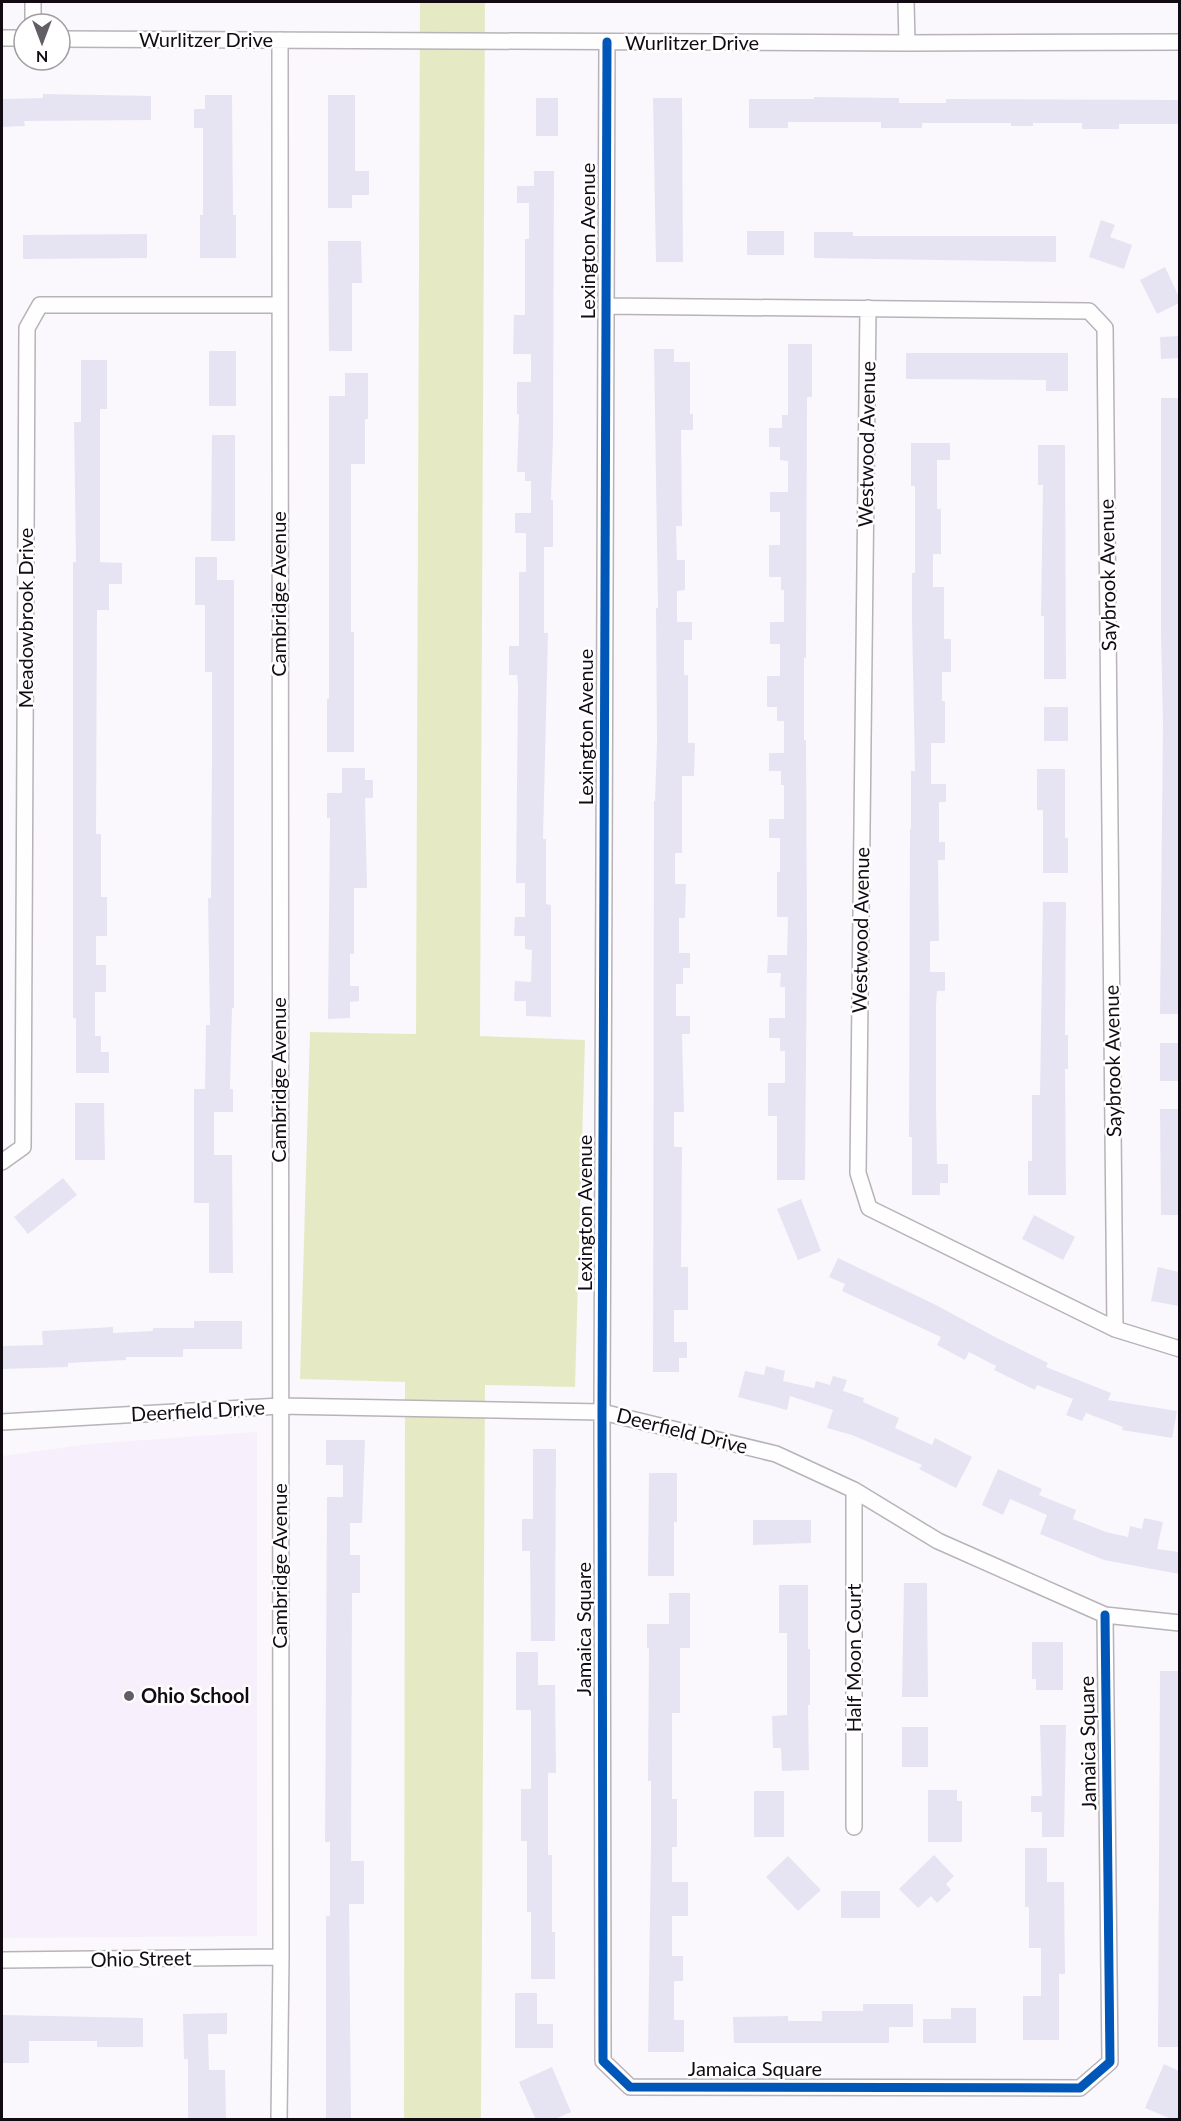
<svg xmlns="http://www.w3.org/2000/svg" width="1181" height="2121" viewBox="0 0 1181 2121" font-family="Lato,sans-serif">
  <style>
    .built { fill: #f7effb }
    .green { fill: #e6eac4 }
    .building { fill: #e6e4f2 }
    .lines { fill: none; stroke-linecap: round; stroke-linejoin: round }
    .minor-casing { stroke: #b7b3b9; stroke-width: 18 }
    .minor { stroke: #fefeff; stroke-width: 15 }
    .cycleway-casing { stroke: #fff; stroke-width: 13 }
    .cycleway { stroke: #0057b8; stroke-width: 9 }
    .poi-dot { fill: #635e65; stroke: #fff; stroke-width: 2 }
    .labels { text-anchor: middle; stroke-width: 5; stroke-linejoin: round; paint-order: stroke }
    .street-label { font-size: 20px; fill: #120b14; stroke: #fff }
    .poi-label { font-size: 20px; font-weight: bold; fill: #120b14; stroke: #fff; text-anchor: start }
  </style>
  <rect width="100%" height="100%" fill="#faf8fc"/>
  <!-- built -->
  <path class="built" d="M257 1432V1936L2 1938V1456L89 1444Z"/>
  <!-- green -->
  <path class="green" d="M420 2H485L480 1036 585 1040 575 1387 485 1385 481 2119H404L405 1382 300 1379 310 1032 416 1034Z"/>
  <!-- building -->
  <path class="building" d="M43 94 151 96V120L24 121 25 126 2 127V99L43 98Z
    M205 95H232L233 215H236V258H200V215H203V128H194V109H205Z
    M328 95H355V171H369V195H352V208H328Z
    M814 97 899 98V103H946V99L1179 100V124H1119V129H1082V123H1033V126H1011V123H922V128H881V122H788V128H749V99H814Z
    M536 98H558V136H536Z
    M653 98H682L683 262H656Z
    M534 171H554L553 438 551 500H553V547H544V633H548L543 839H546V904L551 905V1017L526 1016V1001H514L515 981 531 982 532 950 525 949V936H514L515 917H525V883H516L518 685 517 675H509V646H519V572H526V533H515V513H531V481H525V472H517L519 414H517V382H531V354H513L514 315H525V239H529V203H517V186H534Z
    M1101 220 1115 225 1110 237 1132 245 1124 269 1089 257Z
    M747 231H784V255H747Z
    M814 232H853V236H1056V262L814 258Z
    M147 234V258L23 259V235Z
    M328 241H361L362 283H352V351H329Z
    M1165 267 1179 297V303L1157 314 1140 280Z
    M1179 336V358L1161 359 1160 337Z
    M788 344H812V397H807L806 658H804V740H806L807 942 805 1180H777V1116H768V1083H785V1051H780V1038H769V1018H785V987H780L781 973H767L768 955H787L788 917H777V872H780V838H769V819H784V785H781V771H769V753H784V721H777V707H767V676H780V644H770V622H784V590H781V577H769V545H780V512H770V492H788V461L780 460V447H769V428H782V415H788Z
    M654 349H674V362H690V414H693V430H681L682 526H676L677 560H685V590L677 591V622H692V640H684V675H688V743H695L694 776H682V853H675V884H686L685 918H679V953H690V968H683V984H676V1016H690V1034H682L684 1112H674V1147H682L681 1267H688V1310H674V1342H687V1358H679V1372H653L654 801H655L657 742 656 608H658Z
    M209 351H236V406H209Z
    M906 353H1068V391H1046V380L906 379Z
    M81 360H107V409H100V562L122 563V584H109V610H97L96 834H101V897H107V936H96V965H106V992H95V1036H101V1052H109V1073H76V1018H73V562H76L74 422H81Z
    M345 373H368V419H365V464H351V632H354V752H327V699H329V396H345Z
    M1161 398H1179V1014H1160L1163 725 1161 632Z
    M212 435H235V541H211Z
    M911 443H950V460H937V509H941V554H933V587H944V639H951V672H942V701H945V743H931V784H946V802H939V842H945V860H938L939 941H930V972H945V991H937L936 1005V1104L937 1164H948V1183H940V1195H912V1137H909L910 829H911V771H915L912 619V573H915V486H911Z
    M1038 445H1065L1066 679H1044V616H1041L1043 485H1038Z
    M195 557H217V580H234V1008H232L230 1089H233V1112H214V1155H232L233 1273H209V1203H194V1089H205L206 1025H210L208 898H211L212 759V672H205V605H195Z
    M1044 707H1068V741H1044Z
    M342 768H365V780H373V798H365L367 888H354V954H350V986H359V1001L350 1002V1018L328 1019 330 818H327V793H342Z
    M1037 769H1065V838H1068V873H1043V810H1037Z
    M1043 902H1066L1065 1035H1068V1069H1065L1066 1195H1028V1161H1032V1095H1040Z
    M1160 1043H1179V1081H1160Z
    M75 1103H104L105 1160H75Z
    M1160 1109H1179V1215H1161Z
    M63 1178 77 1195 28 1234 14 1217Z
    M801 1199 821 1251 798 1260 777 1209Z
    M1034 1215 1075 1237 1063 1260 1022 1239Z
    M838 1258 936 1305 995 1337 1048 1363 1046 1367 1111 1393 1108 1400 1177 1411 1172 1438 1122 1430 1123 1427 1086 1413 1082 1421 1066 1415 1073 1399 1037 1385 1035 1390 994 1370 996 1366 969 1352 965 1360 937 1345 941 1337 842 1291 845 1284 829 1277Z
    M1158 1267 1179 1272V1306L1151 1301Z
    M194 1321H242V1349H183V1357H126V1360L68 1363V1367L2 1369V1346L43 1345 42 1331 113 1327V1333L153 1331V1328H194Z
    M766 1366 785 1371 783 1381 814 1388 816 1381 830 1385 833 1376 847 1380 843 1391 864 1398 863 1402 899 1418 895 1428 932 1445 935 1438 972 1457 956 1488 919 1469 922 1465 852 1435 827 1428 833 1410 790 1396 787 1410 738 1397 745 1371 764 1375Z
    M326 1440H365L362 1523H350V1555H360V1593H352L351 1861H364V1904H349L351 2120H326V1916H330V1842H325L327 1497H343V1465H326Z
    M533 1449H556L555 1641H531L530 1551H522V1519H533Z
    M998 1469 1042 1489 1039 1495 1076 1510 1073 1519 1106 1532 1128 1537 1130 1526 1142 1529 1144 1518 1163 1522 1157 1549 1179 1552V1574L1104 1560 1040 1534 1047 1515 1010 1499 1003 1515 982 1505Z
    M649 1473H677V1522H674V1576H648Z
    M753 1520H811V1543L753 1545Z
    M904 1583H927L928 1697H902Z
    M779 1585H808V1649H810V1705H808L809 1770 782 1771 781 1748H773L772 1716 787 1715V1633H779Z
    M669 1593H690V1648H680V1713H672V1799H677V1847H672V1882H688V1916H672V1956H683V1981H674V2020H684V2052H648L651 1847V1781H648L649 1648H647V1624H669Z
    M1032 1642H1063V1690H1036V1679H1032Z
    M516 1652H538V1685H555L556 1773H548V1855H552V1932H555V1979H531V1912H527V1841H521V1789H531V1710H516Z
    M1160 1671H1179V2047H1158Z
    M1040 1725H1066L1064 1837H1042V1812H1031V1796H1042Z
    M902 1727H928V1767H902Z
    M928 1790H957V1801H962V1842H928Z
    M754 1791H784V1837H754Z
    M1025 1848H1047V1882H1064L1065 1974H1059V2040H1023V1996H1041V1948H1029V1907H1025Z
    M934 1855 954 1876 946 1884 951 1890 937 1903 931 1896 918 1908 899 1889Z
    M788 1856 821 1890 798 1911 766 1877Z
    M841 1891H880V1918H841Z
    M515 1993H537V2024H553V2048H515Z
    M863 2004H913V2027H889V2043H734L733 2017 788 2016V2021H822V2011H863Z
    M951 2008H976V2043H923V2019H951Z
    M227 2013V2034H208L209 2070H225L226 2119H188V2059H184L183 2014Z
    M2 2015 143 2018V2047H97V2041H29V2063H2Z
    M1164 2064 1179 2071V2120H1174L1145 2108Z
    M552 2067 571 2112 553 2120H536L519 2082Z"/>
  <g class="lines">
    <defs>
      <path id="minor" d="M33 2V24
        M906 2 907 43
        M2 38H24
        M60 39 907 43 1180 42
        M607 42 602 1412 603 2061 630 2087 1080 2088 1110 2062 1105 1615
        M606 306 1089 311 1105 328 1115 1329
        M868 308 858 1173 869 1208 1115 1329 1180 1349
        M2 1162 23 1147 27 328 40 305H279
        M2 1422 280 1406 602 1412 776 1454 854 1490 938 1541 1105 1615 1180 1623
        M854 1827V1490
        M2 1960 281 1957
        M279 2120 281 1957 280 40"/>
    </defs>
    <!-- minor casing -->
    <use href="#minor" class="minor-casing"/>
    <!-- minor -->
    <use href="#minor" class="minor"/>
    <defs>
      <path id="cycleway" d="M607 42 602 1412 603 2061 630 2087 1080 2088 1110 2062 1105 1615"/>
    </defs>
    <!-- cycleway casing -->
    <use href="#cycleway" class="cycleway-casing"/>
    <!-- cycleway -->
    <use href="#cycleway" class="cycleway"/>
  </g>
  <!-- markers -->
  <circle class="poi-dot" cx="129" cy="1696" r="6"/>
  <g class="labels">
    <!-- street labels -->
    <g class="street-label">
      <text x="206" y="47">Wurlitzer Drive</text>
      <text x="692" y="50">Wurlitzer Drive</text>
      <text transform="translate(588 241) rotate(-90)" y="7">Lexington Avenue</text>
      <text transform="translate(867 444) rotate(-89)" y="7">Westwood Avenue</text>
      <text transform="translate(1108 575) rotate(-91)" y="7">Saybrook Avenue</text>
      <text transform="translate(279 594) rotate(-90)" y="7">Cambridge Avenue</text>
      <text transform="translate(26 618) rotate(-90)" y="7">Meadowbrook Drive</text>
      <text transform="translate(586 727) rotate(-90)" y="7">Lexington Avenue</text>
      <text transform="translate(861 930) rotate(-89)" y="7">Westwood Avenue</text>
      <text transform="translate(1113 1061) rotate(-91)" y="7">Saybrook Avenue</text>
      <text transform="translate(279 1080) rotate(-90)" y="7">Cambridge Avenue</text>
      <text transform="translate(585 1213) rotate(-90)" y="7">Lexington Avenue</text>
      <text transform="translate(198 1411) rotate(-3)" y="7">Deerfield Drive</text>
      <text transform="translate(682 1431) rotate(14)" y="7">Deerfield Drive</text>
      <text transform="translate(280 1566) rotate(-90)" y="7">Cambridge Avenue</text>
      <text transform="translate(584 1629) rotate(-90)" y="7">Jamaica Square</text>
      <text transform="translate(854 1658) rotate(-90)" y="7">Half Moon Court</text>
      <text transform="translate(1088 1743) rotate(-91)" y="7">Jamaica Square</text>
      <text transform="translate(141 1959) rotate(-1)" y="7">Ohio Street</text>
      <text x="755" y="2076">Jamaica Square</text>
    </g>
    <!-- poi labels -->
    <g class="poi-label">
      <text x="141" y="1703">Ohio School</text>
    </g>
  </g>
  <!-- border -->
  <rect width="1181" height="2121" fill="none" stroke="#120b14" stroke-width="6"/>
  <!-- north arrow -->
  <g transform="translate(42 42) rotate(180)"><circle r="28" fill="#ffffff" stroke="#a09da1" stroke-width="1.5"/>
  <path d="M0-4.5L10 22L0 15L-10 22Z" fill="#635e65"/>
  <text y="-9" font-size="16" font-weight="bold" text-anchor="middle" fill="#120b14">N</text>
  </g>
</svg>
